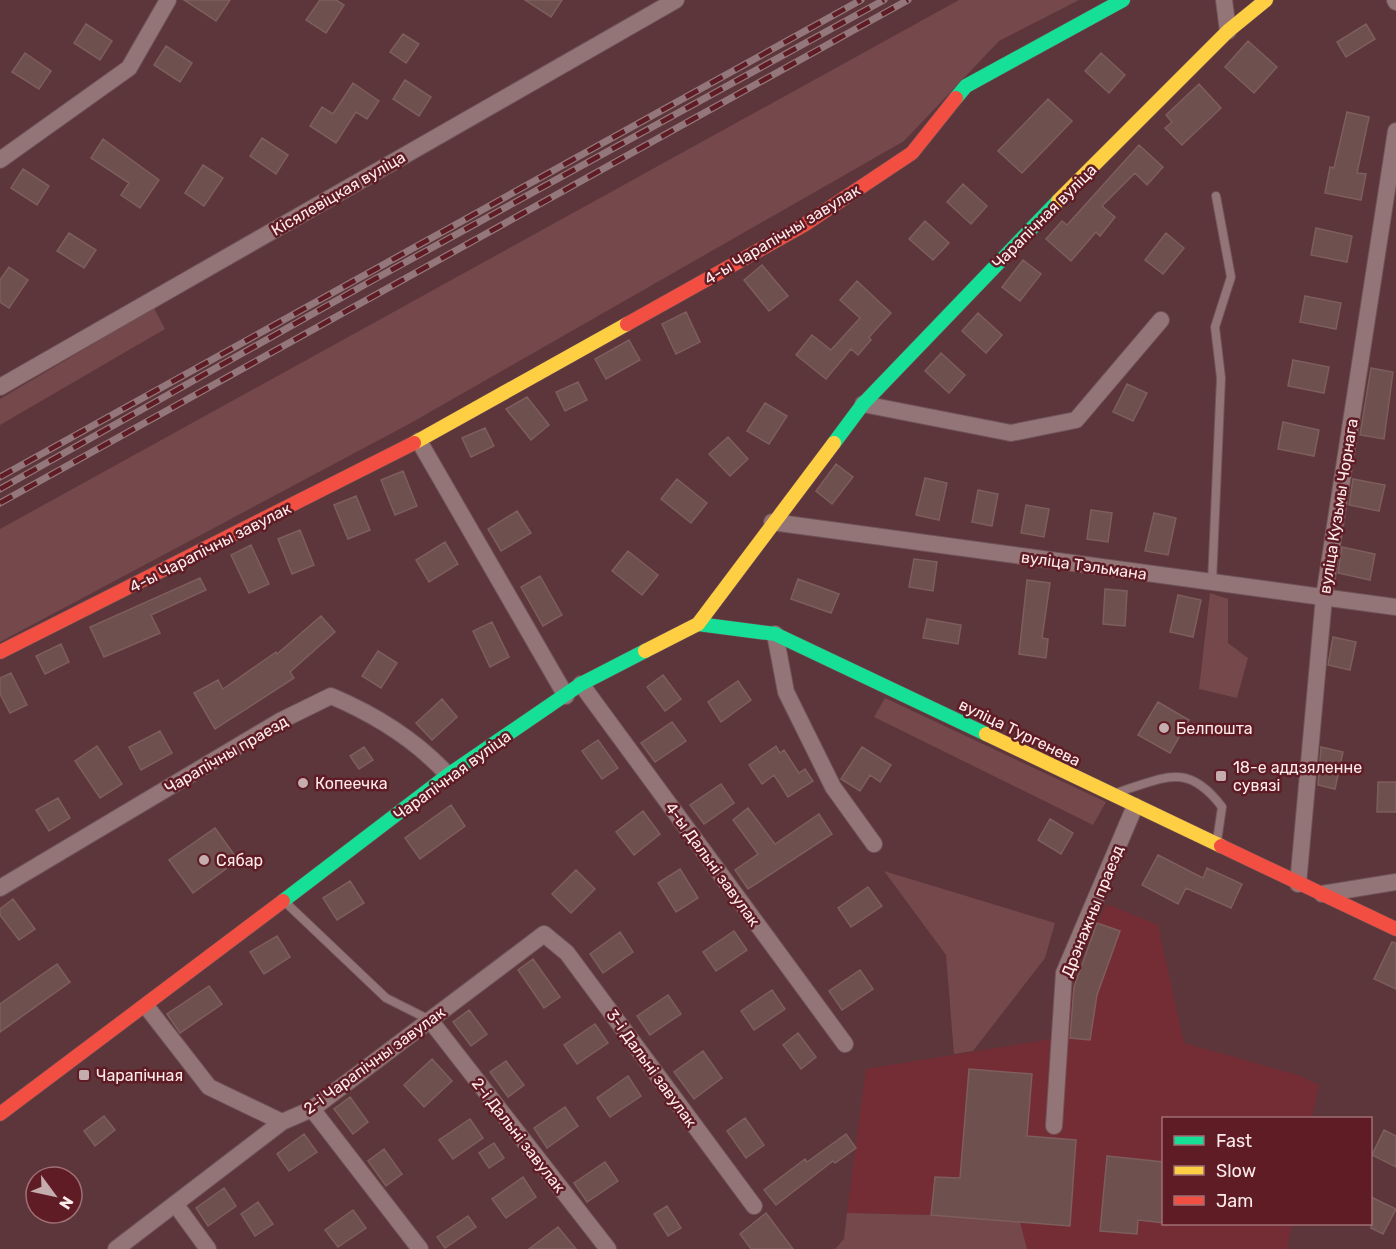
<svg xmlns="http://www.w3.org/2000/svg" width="1396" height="1249" viewBox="0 0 1396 1249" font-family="Rubik,sans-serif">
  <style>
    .built { fill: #742c35 }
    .green { fill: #75484b }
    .building { fill: #6e504e; stroke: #7d5e5d; stroke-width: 1.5 }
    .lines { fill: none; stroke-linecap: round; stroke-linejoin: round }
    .lane-casing { stroke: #705458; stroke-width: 10 }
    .street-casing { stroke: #705458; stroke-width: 18 }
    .fast-casing { stroke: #705458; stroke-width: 15 }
    .slow-casing { stroke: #705458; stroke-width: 15 }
    .jam-casing { stroke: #705458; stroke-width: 15 }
    .lane { stroke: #947577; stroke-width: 8 }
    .street { stroke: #947577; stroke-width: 16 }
    .fast { stroke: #16e098; stroke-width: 14 }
    .slow { stroke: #ffcf43; stroke-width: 14 }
    .jam { stroke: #f24e42; stroke-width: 14 }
    .rail-casing { stroke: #93777a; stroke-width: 7 }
    .rail { stroke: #5f1c25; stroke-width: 4.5; stroke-dasharray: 14; stroke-linecap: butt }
    .poi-dot { fill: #c5acad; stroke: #5f1c25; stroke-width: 2 }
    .labels { text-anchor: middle; stroke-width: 5; stroke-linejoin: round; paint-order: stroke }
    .street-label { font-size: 16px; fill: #fdebeb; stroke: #5f1c25 }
    .poi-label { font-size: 16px; fill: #fdebeb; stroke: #5f1c25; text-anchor: start }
  </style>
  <rect width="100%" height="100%" fill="#5d363b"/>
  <!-- built -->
  <path class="built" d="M1107 904 1158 925 1184 1043 1298 1075 1319 1085 1312 1118H1164V1224H1292L1287 1249H1027L1019 1222 931 1215 847 1213 866 1069 1064 1037 1073 988 1097 923Z"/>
  <!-- green -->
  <path class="green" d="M959 0H1079L999 41 904 141 409 424 0 642V529Z
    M154 308 165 329 0 425V399Z
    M1210 593 1228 599V643L1248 658 1237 698 1199 689Z
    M885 698 1106 802 1093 825 874 717Z
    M884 871 1055 923 1045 958 973 1051 954 1054 946 955Z
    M847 1213 931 1215 1020 1222 1027 1249H835L844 1239Z"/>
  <!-- building -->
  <path class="building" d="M184 0H230L216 21Z
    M320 0H336L344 5 326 33 306 20Z
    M525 0H562L551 17Z
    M86 24 112 41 100 60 74 43Z
    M1366 24 1375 39 1346 57 1337 42Z
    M403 34 419 44 406 63 390 52Z
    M1248 41 1277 67 1254 93 1225 67Z
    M166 46 192 63 180 82 154 65Z
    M25 53 51 71 39 89 12 72Z
    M1101 53 1125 75 1109 93 1085 71Z
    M405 80 431 97 419 116 393 99Z
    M353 83 379 101 367 119 356 112 336 143 310 126 322 107 333 114Z
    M1199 84 1221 108 1182 145 1165 128 1172 122 1166 115Z
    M1048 99 1072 121 1022 173 998 151Z
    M1347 112 1369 117 1357 173 1366 174 1361 200 1325 193 1330 167 1334 168Z
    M262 138 288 155 276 174 250 156Z
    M103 139 159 180 140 208 121 195 129 183 91 158Z
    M1139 145 1163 167 1147 185 1135 173 1102 206 1115 217 1100 236 1096 232 1071 261 1046 239 1062 221 1067 225Z
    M203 165 223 178 204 206 185 193Z
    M23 169 49 186 37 205 11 188Z
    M963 184 987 206 971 224 947 202Z
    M925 221 949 243 933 260 909 239Z
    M1316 228 1352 236 1347 262 1311 255Z
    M69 233 96 250 84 268 57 251Z
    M1166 233 1184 248 1163 274 1145 260Z
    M1023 260 1041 274 1020 301 1002 287Z
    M762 265 788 296 769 311 744 280Z
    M9 267 28 280 9 308 0 302V280Z
    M857 281 891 313 869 337 871 340 858 355 851 349 826 379 796 355 812 335 831 350 860 318 840 300Z
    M1305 296 1341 303 1336 329 1300 322Z
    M686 312 700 342 676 354 662 324Z
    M978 313 1002 335 986 353 962 331Z
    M629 340 640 360 606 379 595 359Z
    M941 353 965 375 949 393 925 371Z
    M1293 360 1329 367 1324 393 1288 386Z
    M1371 368 1393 372 1384 439 1360 435Z
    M578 382 587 400 565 411 556 392Z
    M1127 384 1147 393 1133 421 1113 412Z
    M527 397 549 425 531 440 506 409Z
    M765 403 787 416 769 444 747 431Z
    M1283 422 1319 430 1314 456 1278 449Z
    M485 428 494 446 471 457 462 438Z
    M728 437 748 459 730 476 709 454Z
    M836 464 853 477 832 504 816 491Z
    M403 471 417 506 395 515 381 480Z
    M925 478 947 483 939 520 916 515Z
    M677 479 707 503 691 523 661 499Z
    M1353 479 1385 485 1379 511 1349 505Z
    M978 490 998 494 992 526 972 522Z
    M356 496 370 530 348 539 334 505Z
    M1026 505 1049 509 1044 537 1021 533Z
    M1091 510 1112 513 1108 542 1087 539Z
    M517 511 531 533 501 551 488 529Z
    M1154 513 1176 518 1168 555 1145 551Z
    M300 530 314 565 292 574 278 539Z
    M445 542 458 564 429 582 416 560Z
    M251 545 269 584 249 593 231 555Z
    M1342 547 1375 554 1370 580 1338 573Z
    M628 551 658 575 642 595 612 571Z
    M914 559 937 562 933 591 909 587Z
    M540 576 562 615 543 626 521 587Z
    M200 578 206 590 151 615 160 633 104 657 90 627Z
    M798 579 839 594 831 613 791 599Z
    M1027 580 1050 583 1042 638 1048 639 1046 658 1019 654Z
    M1105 589 1127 591 1125 626 1103 624Z
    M1178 595 1201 600 1193 637 1170 632Z
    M321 616 335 632 290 672 294 678 215 729 194 693 218 680 223 689 276 652 277 654Z
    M927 619 961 625 958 644 923 638Z
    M492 622 509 657 490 667 473 631Z
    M1333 637 1356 642 1350 670 1328 665Z
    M61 644 69 662 45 674 36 656Z
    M378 651 397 663 381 688 362 676Z
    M11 673 27 705 10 713 0 694V678Z
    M663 675 681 699 665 711 647 687Z
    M738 681 751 700 721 722 708 702Z
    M442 699 457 717 432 740 416 723Z
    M1158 702 1189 720 1170 753 1138 735Z
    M672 722 686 741 655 762 641 743Z
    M160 731 172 753 141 770 129 747Z
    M598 740 618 768 602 779 582 751Z
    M97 746 122 784 100 798 75 761Z
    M776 746 780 753 784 750 799 773 805 769 813 781 788 797 774 775 762 784 749 765Z
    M364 747 373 760 359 769 350 756Z
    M862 747 891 765 880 782 870 775 860 791 841 779Z
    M1321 747 1343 752 1335 789 1318 785Z
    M1378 782H1396V812H1377Z
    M721 784 734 803 704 824 690 805Z
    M58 798 70 818 49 831 36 810Z
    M451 805 465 826 420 859 405 838Z
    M748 808 775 844 819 814 832 834 748 889 735 870 758 854 733 820Z
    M643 811 660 834 634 855 616 832Z
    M1050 819 1073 833 1061 854 1038 840Z
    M215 828 238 860 193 893 169 860Z
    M1158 855 1203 878 1207 868 1242 884 1231 908 1186 888 1178 904 1142 885Z
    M680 869 698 898 676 912 658 883Z
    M576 870 595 889 571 913 552 894Z
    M350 881 364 903 337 920 323 898Z
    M868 887 882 906 851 927 838 908Z
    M13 899 35 929 19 940 0 915V909Z
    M1097 923 1120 931 1097 995 1090 1040 1070 1038 1074 987Z
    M734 931 747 950 716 971 703 952Z
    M620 932 633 952 603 973 590 954Z
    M277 936 290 957 264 974 250 952Z
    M1392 942 1396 943V989L1374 979Z
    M533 959 560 997 544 1008 518 970Z
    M57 964 70 982 0 1032V1004Z
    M860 970 873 989 842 1010 829 991Z
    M209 986 222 1004 180 1033 167 1014Z
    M772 990 785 1009 754 1030 741 1011Z
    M668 995 681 1014 650 1035 637 1016Z
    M469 1010 487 1034 471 1046 453 1022Z
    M595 1024 608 1043 577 1064 564 1045Z
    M798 1033 816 1057 801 1069 783 1045Z
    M703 1051 722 1078 694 1099 674 1072Z
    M432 1059 452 1081 424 1107 404 1085Z
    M506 1061 524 1085 508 1097 490 1072Z
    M969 1069 1032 1074 1027 1136 1076 1140 1070 1226 931 1215 935 1177 960 1178Z
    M628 1076 641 1096 610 1117 597 1098Z
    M350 1097 368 1122 353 1134 334 1109Z
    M565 1107 578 1126 547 1148 534 1128Z
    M104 1116 115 1130 95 1146 84 1131Z
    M745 1118 764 1145 746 1158 727 1131Z
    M470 1119 483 1138 453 1159 439 1140Z
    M1384 1130 1396 1136V1167L1372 1155Z
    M304 1134 317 1152 289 1171 277 1154Z
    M846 1134 856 1148 835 1163 833 1161 776 1205 764 1190 805 1159 807 1162Z
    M494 1143 504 1158 489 1168 479 1153Z
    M384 1149 402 1174 386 1186 368 1161Z
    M1107 1156 1164 1162V1223L1138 1220 1137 1234 1100 1231Z
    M605 1162 618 1181 587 1202 574 1183Z
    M523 1177 536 1197 506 1218 492 1199Z
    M224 1188 236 1206 208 1226 196 1208Z
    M1371 1197 1396 1209 1383 1234 1371 1228Z
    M258 1202 273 1224 255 1236 241 1214Z
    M667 1206 681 1228 668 1236 654 1214Z
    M353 1210 366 1228 338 1247 325 1230Z
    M766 1213 793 1249H751L740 1234Z
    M468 1216 476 1227 445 1248 437 1237Z
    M558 1227 576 1249H529Z"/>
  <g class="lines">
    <defs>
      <path id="lane" d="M1212 582 1221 378 1215 327 1231 277 1216 196
        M1119 792C1166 777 1188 762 1222 807L1217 841
        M284 901 386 998 430 1020"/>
      <path id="street" d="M1224 0 1228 31
        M1395 0 1396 2
        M0 160 129 68 168 0
        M0 387 676 0
        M863 404 1011 433 1076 420 1161 320
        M419 441 566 696
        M772 522 1396 607
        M775 634 786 692 833 787 874 844
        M581 684 845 1044
        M1298 884 1324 597 1396 131
        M0 888 280 721 331 696C376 715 415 739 448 775
        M1322 894 1396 882
        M146 1006 209 1087 282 1122
        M430 1020 608 1249
        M312 1109 420 1249
        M1054 1126 1064 973 1135 806
        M176 1205 208 1249
        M116 1249 282 1122 312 1109 544 934 567 953 754 1206"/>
      <path id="fast" d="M956 98 966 86 1123 0
        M834 443 863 404 1058 201
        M698 624 775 634 986 734
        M283 901 448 775 581 684 645 651"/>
      <path id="slow" d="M1058 201 1228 31 1266 0
        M414 443 627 324
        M645 651 698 624 834 443
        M986 734 1221 846"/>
      <path id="jam" d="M627 324 804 225 912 153 956 98
        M0 652 414 443
        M1221 846 1396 929
        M0 1114 283 901"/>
    </defs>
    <!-- lane casing -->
    <use href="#lane" class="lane-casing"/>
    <!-- street casing -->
    <use href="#street" class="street-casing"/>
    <!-- fast casing -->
    <use href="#fast" class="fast-casing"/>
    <!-- slow casing -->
    <use href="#slow" class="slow-casing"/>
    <!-- jam casing -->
    <use href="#jam" class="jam-casing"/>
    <!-- lane -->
    <use href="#lane" class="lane"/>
    <!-- street -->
    <use href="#street" class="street"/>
    <!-- fast -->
    <use href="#fast" class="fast"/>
    <!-- slow -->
    <use href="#slow" class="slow"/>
    <!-- jam -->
    <use href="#jam" class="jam"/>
    <defs>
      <path id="rail" d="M0 477 861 0
        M0 489 373 280 884 0
        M0 503 908 0"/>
    </defs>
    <!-- rail casing -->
    <use href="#rail" class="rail-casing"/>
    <!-- rail -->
    <use href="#rail" class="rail"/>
  </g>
  <!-- markers -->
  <g class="poi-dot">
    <circle cx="1164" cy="728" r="6"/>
    <rect x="1215" y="770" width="12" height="12" rx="3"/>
    <circle cx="303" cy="783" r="6"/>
    <circle cx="204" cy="860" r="6"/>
    <rect x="78" y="1069" width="12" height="12" rx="3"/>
  </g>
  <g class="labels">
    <!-- street labels -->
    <g class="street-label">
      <text transform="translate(338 193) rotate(-30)" y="6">Кісялевіцкая вуліца</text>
      <text transform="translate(1044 216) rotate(-45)" y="6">Чарапічная вуліца</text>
      <text transform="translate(782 234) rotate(-31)" y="6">4-ы Чарапічны завулак</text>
      <text transform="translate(1338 506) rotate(-81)" y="6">вуліца Кузьмы Чорнага</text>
      <text transform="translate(210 547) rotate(-27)" y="6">4-ы Чарапічны завулак</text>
      <text transform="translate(1084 565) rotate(8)" y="6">вуліца Тэльмана</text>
      <text transform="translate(1020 732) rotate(26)" y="6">вуліца Тургенева</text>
      <text transform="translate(226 754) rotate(-30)" y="6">Чарапічны праезд</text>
      <text transform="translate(452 775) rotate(-36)" y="6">Чарапічная вуліца</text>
      <text transform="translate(713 864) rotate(54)" y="6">4-ы Дальні завулак</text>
      <text transform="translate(1092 911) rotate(-68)" y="6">Дрэнажны праезд</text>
      <text transform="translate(374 1060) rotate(-36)" y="6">2-і Чарапічны завулак</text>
      <text transform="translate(652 1068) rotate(54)" y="6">3-і Дальні завулак</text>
      <text transform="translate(519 1135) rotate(52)" y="6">2-і Дальні завулак</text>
    </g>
    <!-- poi labels -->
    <g class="poi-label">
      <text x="1176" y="734">Белпошта</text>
      <text x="1233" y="773">18-е аддзяленне<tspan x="1233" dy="18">сувязі</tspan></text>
      <text x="315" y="789">Копеечка</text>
      <text x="216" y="866">Сябар</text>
      <text x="96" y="1081">Чарапічная</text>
    </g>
  </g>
  <!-- legend -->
  <rect x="1162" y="1117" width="210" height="108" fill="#5f1c25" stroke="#9e6f74" stroke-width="1.5"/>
  <rect x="1174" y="1136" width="30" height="9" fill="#16e098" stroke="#9e6f74" stroke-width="1.5"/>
  <text x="1216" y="1147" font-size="18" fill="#fdebeb">Fast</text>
  <rect x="1174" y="1166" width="30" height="9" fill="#ffcf43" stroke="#9e6f74" stroke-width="1.5"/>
  <text x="1216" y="1177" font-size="18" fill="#fdebeb">Slow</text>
  <rect x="1174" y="1196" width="30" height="9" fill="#f24e42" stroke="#9e6f74" stroke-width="1.5"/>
  <text x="1216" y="1207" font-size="18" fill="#fdebeb">Jam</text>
  <!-- north arrow -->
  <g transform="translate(54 1195) rotate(123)"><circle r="28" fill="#5f1c25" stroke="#9e6f74" stroke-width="1.5"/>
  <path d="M0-4.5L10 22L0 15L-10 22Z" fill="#c5acad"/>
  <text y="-9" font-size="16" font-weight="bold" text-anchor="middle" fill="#fdebeb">N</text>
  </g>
</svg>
